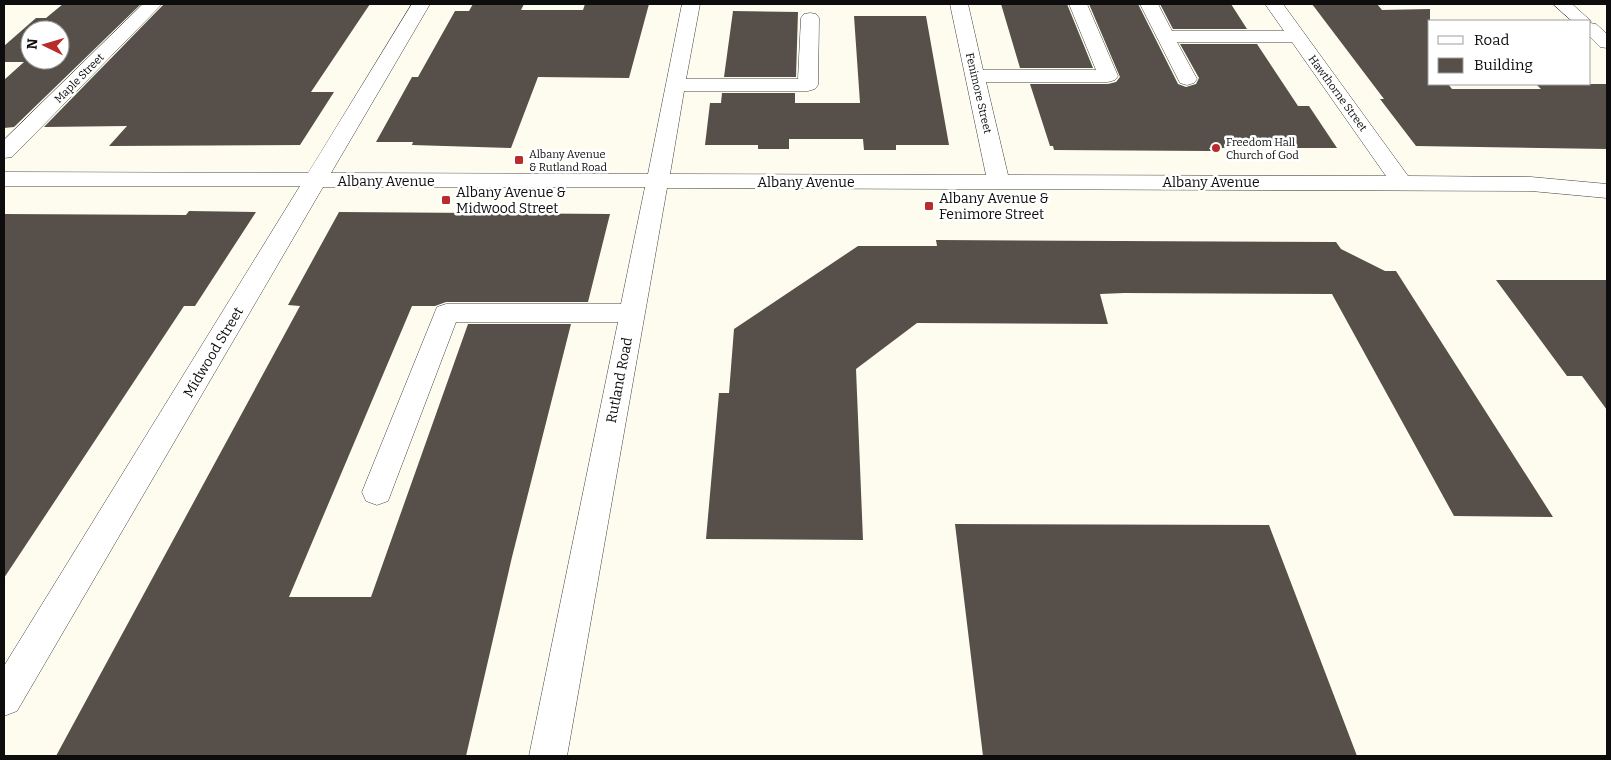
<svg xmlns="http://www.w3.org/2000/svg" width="1611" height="760" viewBox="0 0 1611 760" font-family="Bitter,serif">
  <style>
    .building { fill: #564f4a; fill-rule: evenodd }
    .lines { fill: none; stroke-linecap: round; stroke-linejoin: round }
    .minor-casing { stroke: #404040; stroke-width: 1 }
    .minor { fill: #fff; fill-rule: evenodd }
    .poi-dot { fill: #b82d2b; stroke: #fff; stroke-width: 2 }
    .labels { text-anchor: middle; stroke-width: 5; stroke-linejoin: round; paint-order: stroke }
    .far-street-label { font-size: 11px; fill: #0d0d0d; stroke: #fff }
    .far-poi-label { font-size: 11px; fill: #0d0d0d; stroke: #fff; text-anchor: start }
    .street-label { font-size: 14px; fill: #0d0d0d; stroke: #fff }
    .poi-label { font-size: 14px; fill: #0d0d0d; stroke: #fff; text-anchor: start }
  </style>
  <rect width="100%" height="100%" fill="#fefcee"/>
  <!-- building -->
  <path class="building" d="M63 4H141L14 127 4 128V80L24 62H4V46L36 18H46ZM30 30H60V60H30Z
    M164 4H370L311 92H334L300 145 109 146 127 126 44 127Z
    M473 4H524L521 10H583L585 4H649L629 78 538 77 511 148 412 145 413 142H376L412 77H418L455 11H469Z
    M1001 4H1067L1093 68H1020Z
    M1089 4H1138L1178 84 1186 87 1196 84 1199 78 1180 44H1257L1298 106H1309L1337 148H1209L1211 151 1054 150 1053 146H1050L1030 84H1108L1116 82 1120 77Z
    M1160 4H1231L1247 29H1173Z
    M1312 4H1377L1382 10 1430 9V84H1448L1452 89H1541L1536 84H1607V149L1416 146 1380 99H1384Z
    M733 11 798 12 796 77H724Z
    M854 16H926L949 145H896V150H864L863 139H789V149H758V145H705L710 103H721L722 93H795V103H860Z
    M189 211 256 212 195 306H184L4 578V214L186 215Z
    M339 212 610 214 588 302H446L435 306H412L289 597H371L468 324H571L512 557 466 756H56L300 306 288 305Z
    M936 240 1336 242 1341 249 1385 271H1396L1553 517 1454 516 1332 294 1124 293 1100 294 1108 324 917 323 856 369 863 540 706 539 719 393H729L734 329 858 246H937Z
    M1496 280H1607V410L1582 376H1567Z
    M955 524 1269 525 1357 756H983Z"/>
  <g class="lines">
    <defs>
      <path id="minor" d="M143 4H162L12 157 4 158V140Z
        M412 4H430L331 173 648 174 682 4H700L686 79H798L801 18 804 14 810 13 816 14 819 18 818 85 815 89 808 91H684L670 174 986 175 950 4H968L983 70H1096L1069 4H1087L1118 76 1115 80 1108 82H986L1008 175 1386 176 1292 42H1177L1197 79 1194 83 1187 85 1180 83 1140 4H1158L1172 31H1284L1265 4H1283L1408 176 1531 177 1607 184V198L1531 191 667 188 567 756H529L618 322H456L388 501 377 505 366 501 362 492 437 307 446 304H621L645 187H323L17 711 4 716V666L300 186H4V172L308 173Z
        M1553 4H1572L1591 21 1590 23 1596 24 1607 34V48L1600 47 1590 37V21H1572Z"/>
    </defs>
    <!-- minor casing -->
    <use href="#minor" class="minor-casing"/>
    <!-- minor -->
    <use href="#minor" class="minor"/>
  </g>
  <!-- markers -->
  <g class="poi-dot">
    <circle cx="1216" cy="148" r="5"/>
    <rect x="514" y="155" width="10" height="10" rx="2.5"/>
    <rect x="441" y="195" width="10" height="10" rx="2.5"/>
    <rect x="924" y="201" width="10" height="10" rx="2.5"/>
  </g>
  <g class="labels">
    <!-- far-street labels -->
    <g class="far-street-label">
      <text transform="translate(79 78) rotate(-45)" y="4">Maple Street</text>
      <text transform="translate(979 93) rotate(77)" y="4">Fenimore Street</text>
      <text transform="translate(1338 93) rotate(54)" y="4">Hawthorne Street</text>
    </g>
    <!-- far-poi labels -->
    <g class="far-poi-label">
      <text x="1226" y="146">Freedom Hall<tspan x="1226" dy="13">Church of God</tspan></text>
      <text x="529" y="158">Albany Avenue<tspan x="529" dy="13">&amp; Rutland Road</tspan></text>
    </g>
    <!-- street labels -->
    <g class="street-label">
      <text x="386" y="186">Albany Avenue</text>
      <text x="806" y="187">Albany Avenue</text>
      <text x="1211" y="187">Albany Avenue</text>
      <text transform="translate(213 352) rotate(-59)" y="5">Midwood Street</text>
      <text transform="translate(619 380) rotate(-79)" y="5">Rutland Road</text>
    </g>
    <!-- poi labels -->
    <g class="poi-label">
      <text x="456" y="197">Albany Avenue &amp;<tspan x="456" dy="16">Midwood Street</tspan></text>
      <text x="939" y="203">Albany Avenue &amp;<tspan x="939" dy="16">Fenimore Street</tspan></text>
    </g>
  </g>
  <!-- border -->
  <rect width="1611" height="760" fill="none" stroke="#0d0d0d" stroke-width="10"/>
  <!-- legend -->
  <rect x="1428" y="20" width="162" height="65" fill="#ffffff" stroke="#9e9e9e"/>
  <rect x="1438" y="36" width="25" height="8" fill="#ffffff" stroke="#9e9e9e"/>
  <text x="1474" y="45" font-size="15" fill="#0d0d0d">Road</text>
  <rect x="1438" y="58" width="25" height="15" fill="#564f4a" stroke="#9e9e9e"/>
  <text x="1474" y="70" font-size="15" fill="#0d0d0d">Building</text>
  <!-- north arrow -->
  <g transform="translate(45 45) rotate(275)"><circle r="24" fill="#ffffff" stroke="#9e9e9e"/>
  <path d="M0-4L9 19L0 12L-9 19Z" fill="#b82d2b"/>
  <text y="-8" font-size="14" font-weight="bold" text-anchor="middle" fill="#0d0d0d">N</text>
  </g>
</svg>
